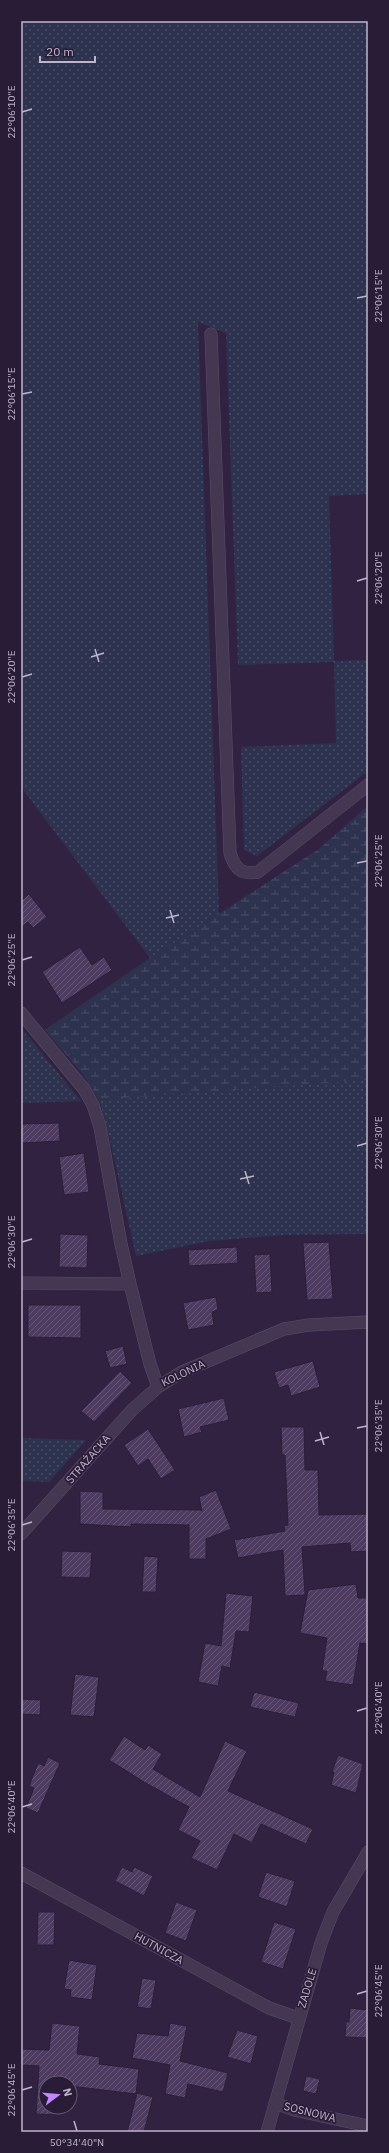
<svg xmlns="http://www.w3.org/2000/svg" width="389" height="2153" viewBox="0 0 389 2153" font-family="'IBM Plex Sans',sans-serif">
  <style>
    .grass { fill: url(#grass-dots) }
    .wetland { fill: url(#wetland-marsh) }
    .building { fill: url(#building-hatch); stroke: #2b1e38 }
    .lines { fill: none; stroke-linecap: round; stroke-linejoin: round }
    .minor-casing { stroke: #5c4f69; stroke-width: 13 }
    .minor { stroke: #443751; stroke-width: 12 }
    .ticks { fill: none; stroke: #c0b3cc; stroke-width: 1.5 }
    .labels { text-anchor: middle; stroke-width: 3.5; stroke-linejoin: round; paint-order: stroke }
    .street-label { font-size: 11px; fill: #c0b3cc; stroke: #291c36 }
    .neatline { fill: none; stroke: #c0b3cc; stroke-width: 1.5 }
    .ticks-label { font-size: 10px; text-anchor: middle; fill: #c0b3cc }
  </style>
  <defs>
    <pattern id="grass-dots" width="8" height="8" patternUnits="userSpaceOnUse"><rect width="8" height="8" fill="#2d324e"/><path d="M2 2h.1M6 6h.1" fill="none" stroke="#4a4d66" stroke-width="1.8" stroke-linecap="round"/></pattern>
    <pattern id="wetland-marsh" width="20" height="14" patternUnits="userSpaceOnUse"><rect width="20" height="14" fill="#2d324e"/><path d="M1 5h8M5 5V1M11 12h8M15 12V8" fill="none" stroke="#4a4d66"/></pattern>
    <pattern id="building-hatch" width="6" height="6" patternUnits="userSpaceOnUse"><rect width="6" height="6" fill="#4d3c60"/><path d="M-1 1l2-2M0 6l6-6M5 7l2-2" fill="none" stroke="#655676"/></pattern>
  </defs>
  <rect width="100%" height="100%" fill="#312242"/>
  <!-- grass -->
  <path class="grass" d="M21 21H368V494L329 496 334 661 368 660V771L257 856 244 850 241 747 336 743 334 662 238 665 226 333 198 322 219 914 319 849 368 806V1234L285 1235 209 1241 136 1256 107 1127 99 1100 83 1074 45 1030 150 958 21 787Z
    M21 1028 81 1101 21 1103Z
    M21 1438 86 1440 49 1482 21 1481Z"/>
  <!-- wetland -->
  <path class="wetland" d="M368 806V1080L99 1100 83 1074 45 1030 150 958 319 849Z"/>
  <!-- building -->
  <path class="building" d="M29 894 47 917 33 928 28 922 21 927V901Z
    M80 947 92 965 104 957 112 970 62 1003 42 972Z
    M59 1123 60 1141 22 1143 21 1124Z
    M84 1153 89 1192 64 1195 59 1157Z
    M60 1234 88 1235 87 1268 59 1267Z
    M329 1242 333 1299 307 1300 303 1243Z
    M237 1247 238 1263 189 1266 188 1250Z
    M270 1254 272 1292 256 1293 254 1255Z
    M216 1297 218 1310 212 1312 214 1325 188 1330 183 1303Z
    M28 1305H81V1338L28 1337Z
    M123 1346 127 1364 110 1368 105 1351Z
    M313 1361 320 1387 291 1396 288 1385 279 1388 274 1372Z
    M120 1371 132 1383 94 1422 81 1411Z
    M224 1398 229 1420 200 1427 202 1432 184 1437 178 1409Z
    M281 1427H304L305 1470H318L319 1515 368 1514V1551L351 1552 350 1543 302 1547 305 1595 285 1596 283 1550 238 1558 234 1540 285 1531 284 1526 288 1525 285 1455H282Z
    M148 1429 175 1470 161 1479 148 1459 138 1466 124 1445Z
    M216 1490 231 1529 206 1539V1559H189V1525L131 1524V1527L80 1524V1491L103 1492V1509L201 1510 202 1511 199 1497Z
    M62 1551 92 1552 90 1578 61 1577Z
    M144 1556 158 1557 156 1592H142Z
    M356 1584 358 1598H368V1644L360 1643 353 1685 325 1681 327 1671H322L327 1638 300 1633 308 1590Z
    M226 1593 253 1596 249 1632 236 1631 230 1668 222 1666 218 1686 198 1682 205 1643 221 1646Z
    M75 1674 99 1677 94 1717 70 1715Z
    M254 1692 299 1703 295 1717 250 1707Z
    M21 1699 41 1700 40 1715 21 1714Z
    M124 1736 145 1750 148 1745 162 1754 153 1769 200 1797 225 1741 247 1751 228 1791 313 1829 306 1844 261 1824 252 1843 234 1834 217 1870 191 1858 200 1841 178 1830 189 1807 144 1782 109 1760Z
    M338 1755 363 1764 356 1793 331 1785 334 1772H332Z
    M48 1757 60 1763 38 1813 26 1808 34 1788 29 1786 38 1763 44 1766Z
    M122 1867 132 1872 134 1867 153 1876 144 1896 115 1881Z
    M266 1872 295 1881 287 1907 258 1897Z
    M176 1902 197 1910 186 1941 165 1933Z
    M38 1912H55L54 1945H37Z
    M274 1922 296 1929 283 1969 261 1962Z
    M69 1960 97 1965 92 2000 70 1997 71 1990 64 1989Z
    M142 1978 156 1980 151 2009 137 2007Z
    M350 2008 368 2010V2038L345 2037 346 2022H349Z
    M52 2023 80 2026 77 2054 100 2057 99 2064 139 2069 136 2094 70 2086V2083H46V2107H60L59 2115 36 2114 39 2066 21 2065V2049L49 2050Z
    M170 2023 187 2026 180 2061 228 2073 223 2092 188 2084 185 2098 165 2094 170 2065 132 2058 137 2033 168 2036Z
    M237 2030 258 2036 251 2064 227 2057Z
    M306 2076 320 2079 316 2094 303 2091Z
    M137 2093 153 2097 144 2132H127Z"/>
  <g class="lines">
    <defs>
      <path id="minor" d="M211 334 230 853C235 869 241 875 258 872L368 785
        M21 1013 84 1089 93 1105 100 1127 121 1244 130 1284
        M21 1283 130 1284 150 1364 158 1387 182 1372 284 1329 309 1325 368 1322
        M21 1534 132 1410 158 1387
        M21 1873 269 2008 298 2018
        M275 2103 294 2110 368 2126
        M267 2132 321 1943 333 1912 368 1852"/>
    </defs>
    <!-- minor casing -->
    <use href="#minor" class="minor-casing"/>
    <!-- minor -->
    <use href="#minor" class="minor"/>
  </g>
  <!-- ticks -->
  <path class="ticks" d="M22 112 32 109M357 298 367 296M22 394 32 392M357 581 367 578M95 649 99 662M91 657 104 653M22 677 32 674M357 863 367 861M170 910 174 923M166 918 179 915M22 960 32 957M357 1146 367 1143M245 1171 249 1184M240 1179 254 1176M22 1242 32 1239M357 1428 367 1426M320 1432 324 1445M315 1441 329 1437M22 1525 32 1522M357 1711 367 1708M22 1807 32 1804M357 1994 367 1991M22 2090 32 2087M74 2121 77 2131"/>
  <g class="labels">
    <!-- street labels -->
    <g class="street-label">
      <text transform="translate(183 1373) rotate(-26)" y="4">KOLONIA</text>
      <text transform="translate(88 1459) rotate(-49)" y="4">STRAŻACKA</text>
      <text transform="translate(159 1948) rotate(29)" y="4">HUTNICZA</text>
      <text transform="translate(307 1988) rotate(-73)" y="4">ZADOLE</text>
      <text transform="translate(310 2112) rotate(14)" y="4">SOSNOWA</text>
    </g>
  </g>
  <!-- border -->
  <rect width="389" height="2153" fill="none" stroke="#291c36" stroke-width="44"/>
  <!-- north arrow -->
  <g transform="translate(58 2095) rotate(74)"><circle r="19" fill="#291c36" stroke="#655872"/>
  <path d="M0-3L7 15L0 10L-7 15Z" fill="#c485ff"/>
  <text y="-6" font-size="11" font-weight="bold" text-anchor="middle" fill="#c0b3cc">N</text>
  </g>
  <!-- scale -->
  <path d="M40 56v6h55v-6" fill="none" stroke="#c0b3cc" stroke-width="2"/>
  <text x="46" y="56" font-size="12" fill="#c0b3cc" stroke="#291c36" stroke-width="3" paint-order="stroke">20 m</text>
  <rect x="22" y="22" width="345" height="2109" class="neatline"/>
  <g class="ticks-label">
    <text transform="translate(11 112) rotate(-90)" y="4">22°06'10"E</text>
    <text transform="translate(378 296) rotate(-90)" y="4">22°06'15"E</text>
    <text transform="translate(11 394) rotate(-90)" y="4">22°06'15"E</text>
    <text transform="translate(378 578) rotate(-90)" y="4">22°06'20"E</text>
    <text transform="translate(11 677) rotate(-90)" y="4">22°06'20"E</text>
    <text transform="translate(378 861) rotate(-90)" y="4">22°06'25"E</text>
    <text transform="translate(11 960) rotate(-90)" y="4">22°06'25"E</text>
    <text transform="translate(378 1143) rotate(-90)" y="4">22°06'30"E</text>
    <text transform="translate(11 1242) rotate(-90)" y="4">22°06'30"E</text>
    <text transform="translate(378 1426) rotate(-90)" y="4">22°06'35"E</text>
    <text transform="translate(11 1525) rotate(-90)" y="4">22°06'35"E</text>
    <text transform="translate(378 1708) rotate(-90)" y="4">22°06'40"E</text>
    <text transform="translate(11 1807) rotate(-90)" y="4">22°06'40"E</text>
    <text transform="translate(378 1991) rotate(-90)" y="4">22°06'45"E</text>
    <text transform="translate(11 2090) rotate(-90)" y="4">22°06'45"E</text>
    <text x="77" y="2146">50°34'40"N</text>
  </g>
</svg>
